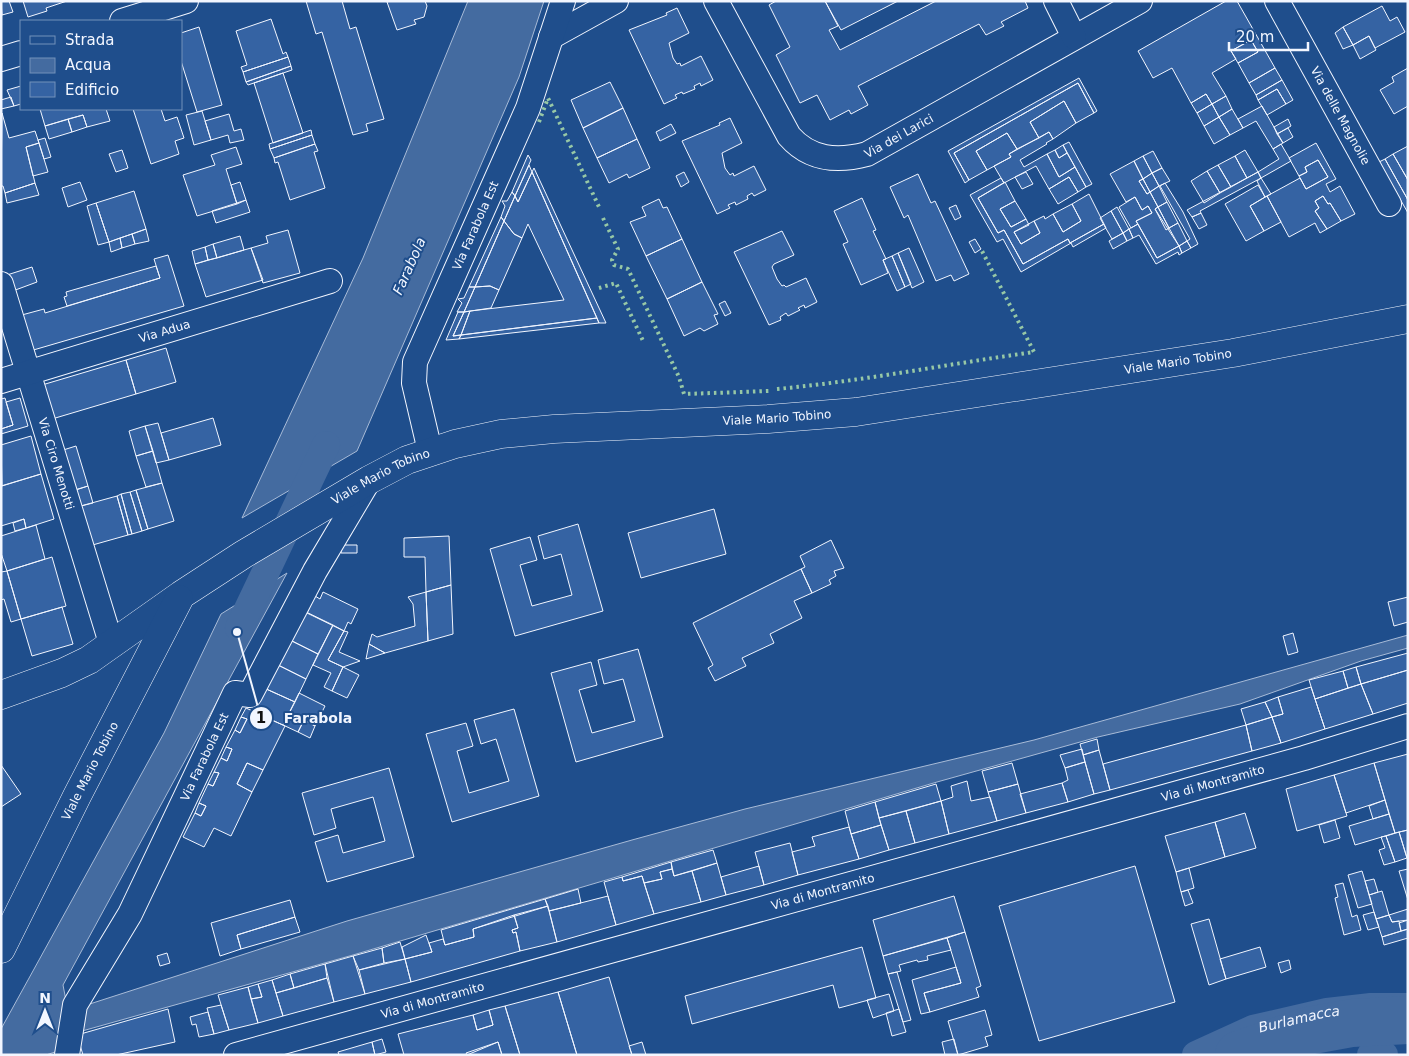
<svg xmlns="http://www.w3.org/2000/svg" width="1409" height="1056" viewBox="0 0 1409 1056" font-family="'DejaVu Sans',sans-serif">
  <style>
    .water { fill: #446ba0; stroke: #a8bbd7 }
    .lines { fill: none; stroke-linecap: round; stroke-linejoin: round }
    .canal { stroke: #446ba0; stroke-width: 28 }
    .river { stroke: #446ba0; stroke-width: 48 }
    .building { fill: #3563a3; stroke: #f2f6ff }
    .street-casing { stroke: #f2f6ff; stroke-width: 26 }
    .secondary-casing { stroke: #f2f6ff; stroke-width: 29 }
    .street { stroke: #1f4e8c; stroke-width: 24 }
    .secondary { stroke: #1f4e8c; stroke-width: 28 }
    .hedge { stroke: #97c8a6; stroke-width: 4; stroke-dasharray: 2.5 4; stroke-linecap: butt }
    .labels { text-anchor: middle; stroke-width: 4; stroke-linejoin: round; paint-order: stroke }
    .street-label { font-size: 12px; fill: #f2f6ff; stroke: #1f4e8c }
    .water-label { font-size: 14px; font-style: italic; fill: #f2f6ff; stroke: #1f4e8c }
    .leader { fill: none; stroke: #f2f6ff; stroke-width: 2 }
    .callout-dot { fill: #f2f6ff; stroke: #1f4e8c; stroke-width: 2 }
    .mark-label { font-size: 15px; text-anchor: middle; font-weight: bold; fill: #111 }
    .callout-label { font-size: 14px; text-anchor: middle; font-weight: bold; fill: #f2f6ff; stroke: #1f4e8c; stroke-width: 4; stroke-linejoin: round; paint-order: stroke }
  </style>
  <rect width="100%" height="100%" fill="#1f4e8c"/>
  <!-- water -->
  <path class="water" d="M468 1H544L519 77 357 451 242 518 363 258Z
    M287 573 63 985 68 1011 347 921 632 840 745 809 1034 740 1408 635V648L1361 661 1240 704 1098 737 937 782 353 955 75 1033 58 1051 46 1055H1V1029L164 733 221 614Z"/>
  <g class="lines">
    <!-- canal -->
    <g class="canal">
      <path d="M239 628 326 445"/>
      <path id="s1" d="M1196 1055 1253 1029 1327 1012 1371 1007H1408"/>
      <path d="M1371 1055H1384"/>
    </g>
    <!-- river -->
    <path class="river" d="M1239 1055 1308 1031 1352 1023 1408 1020"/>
  </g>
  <!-- building -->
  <path class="building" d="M1 1H9L13 12 2 15Z
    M23 1H67L46 8 47 11 28 17Z
    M306 1H342L350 29 356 27 384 119 366 124 368 131 353 135 322 32 316 34Z
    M391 1H425L427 6 424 17 414 20 416 24 397 30 387 2Z
    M776 1H825L838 26 829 30 840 50 936 1H1025L1028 8 1001 22 1004 26 986 35 979 24 858 86 868 105 851 114 849 110 830 120 817 95 800 103 776 55 790 47 769 5Z
    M825 1H898L841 30Z
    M1226 1H1237L1275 68 1249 83 1238 63 1258 52 1251 40 1231 51 1236 59 1212 73 1226 96 1212 104 1206 94 1191 103 1172 68 1153 78 1138 51Z
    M1382 6 1390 21 1397 17 1405 32 1375 48 1369 36 1353 45 1343 27Z
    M677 8 689 33 669 43 673 58 677 64 680 63 681 66 701 56 713 80 701 86 700 83 694 86 695 89 683 94 682 92 675 95 677 98 664 104 629 30 667 15 666 13Z
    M271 19 283 54 286 52 288 57 243 72 241 67 247 65 236 31Z
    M199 27 222 105 197 112 181 61V33Z
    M1343 27 1353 45 1343 49 1335 33Z
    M1369 36 1376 50 1360 59 1353 45Z
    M1251 40 1258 52 1238 63 1231 51Z
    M288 57 291 66 246 82 243 72Z
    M291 66 292 70 248 85 246 82Z
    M1275 68 1282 80 1256 95 1249 83Z
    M1408 68V106L1394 114 1380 90 1394 82 1392 77Z
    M283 73 303 133 273 143 254 83Z
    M1079 78 1097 111 1094 113 1078 83 954 153 969 180 965 183 948 151Z
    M1282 80 1293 100 1286 104 1277 89 1258 100 1256 95Z
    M610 82 623 108 583 128 571 100Z
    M1078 83 1094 113 1076 123 1064 101 1030 122 1039 138 1017 149 1007 133 976 151 987 170 969 180 954 153Z
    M21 86V104L14 106 7 90Z
    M1277 89 1286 104 1267 115 1258 100Z
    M1206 94 1212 104 1197 113 1191 103Z
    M1226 96 1232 109 1219 117 1212 104Z
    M11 97 14 106 1 109V100Z
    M1064 101 1076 123 1053 139 1049 132 1039 138 1030 122Z
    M1212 104 1219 117 1204 126 1197 113Z
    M1262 106 1283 143 1273 149 1256 121 1243 128 1238 119Z
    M623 108 637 139 597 158 583 128Z
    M40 109H106L110 121 87 127 83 115 45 126Z
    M133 109H161L165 121 177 117 184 138 175 141 179 154 151 164Z
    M1232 109 1243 128 1230 135 1219 117Z
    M202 111 211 140 194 145 186 115Z
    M2 113 9 138 35 131 39 143 26 147 35 183 5 193 3 186H1Z
    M229 114 234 131 241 129 244 140 230 143 228 135 211 140 205 121Z
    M83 115 87 127 72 132 68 119Z
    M1219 117 1230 135 1214 144 1204 126Z
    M730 118 742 143 722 153 725 168 730 175 733 173 734 176 754 166 766 190 754 196 752 193 747 196 748 199 736 205 735 202 728 205 730 208 717 214 682 141 720 125 719 123Z
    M68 119 72 132 49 139 45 126Z
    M1288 119 1291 126 1277 134 1274 127Z
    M671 124 676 133 660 141 656 132Z
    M1288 128 1293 137 1283 143 1277 134Z
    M311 130 312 135 270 149 269 144Z
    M1049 132 1053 139 1046 143 1047 144 1020 160 1024 167 1047 154 1059 177 1075 167 1086 187 1078 192 1069 177 1049 189 1036 166 1004 183 994 166 1011 157 1009 154Z
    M1007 133 1017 149 1009 154 1011 157 987 170 976 151Z
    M312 135 315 144 274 158 270 149Z
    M45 138 51 157 44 159 38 140Z
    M637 139 650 168 629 178 627 174 609 183 597 158Z
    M1069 142 1092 184 1086 187 1063 145Z
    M39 143 48 172 33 176 26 147Z
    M1316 143 1336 179 1326 184 1330 192 1340 186 1355 214 1341 221 1330 203 1328 204 1323 196 1315 201 1319 208 1315 211 1327 229 1320 233 1315 223 1289 237 1267 196 1300 178 1306 189 1328 177 1318 160 1305 167 1307 172 1299 176 1289 158Z
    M315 144 318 151 314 152 325 188 290 200 278 162 275 163 274 158Z
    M1281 144 1291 161 1261 178 1258 172 1279 159 1273 149Z
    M1063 145 1067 153 1059 158 1055 150Z
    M1408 146V180L1393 154Z
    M236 147 242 164 226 169 237 204 197 216 183 175 215 165 211 155Z
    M122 150 128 168 116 172 109 154Z
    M1055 150 1059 158 1067 153 1075 167 1059 177 1047 154Z
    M1245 150 1258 172 1247 178 1235 156Z
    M1153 151 1162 168 1152 173 1143 156Z
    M1393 154 1408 180V200L1385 159Z
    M528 155 531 160 515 196 512 192Z
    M1143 156 1152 173 1143 179 1134 161Z
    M1235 156 1247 178 1231 187 1218 165Z
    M1385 159 1408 200V213L1379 162Z
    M1318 160 1328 177 1306 189 1299 176 1307 172 1305 167Z
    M1134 161 1143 179 1139 181 1147 194 1150 192 1158 207 1155 209 1179 246 1157 258 1136 221 1152 213 1148 206 1142 210 1135 197 1126 202 1110 174Z
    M529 165 532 172 518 202 515 196Z
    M1218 165 1231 187 1220 193 1207 171Z
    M534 168 606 323H599L532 172Z
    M1162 168 1170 181 1159 186 1152 173Z
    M1207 171 1220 193 1204 203 1191 181Z
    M532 172 597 318 461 335 470 311 564 300 528 224 522 238 514 234 504 221 515 196 518 202Z
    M684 172 689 182 681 187 676 176Z
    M1026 172 1033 184 1022 189 1015 177Z
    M1258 172 1261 178 1200 211 1201 213 1192 217 1187 210Z
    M1152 173 1159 186 1150 192 1143 179Z
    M918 174 931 203 935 201 969 274 954 281 951 275 936 281 908 215 904 218 890 187Z
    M1069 177 1078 192 1058 204 1049 189Z
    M1001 178 1004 183 978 198 998 233 1004 230 1023 264 1068 239 1070 243 1104 224 1106 228 1073 247 1071 243 1021 272 1003 239 997 242 970 195Z
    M1261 178 1271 194 1265 197 1257 181Z
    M1143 179 1150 192 1147 194 1139 181Z
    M80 182 87 200 68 207 62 188Z
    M240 182 246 200 237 204 231 185Z
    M1005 182 1015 201 1000 209 1011 227 1026 219 1029 225 1014 232 1021 244 1040 233 1034 221 1044 216 1045 219 1053 214 1063 232 1081 221 1072 204 1089 194 1104 224 1070 243 1068 239 1023 264 1004 230 998 233 978 198Z
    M35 183 39 195 7 203 5 193Z
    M1165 183 1183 212 1198 244 1191 248 1187 241 1190 239 1160 186Z
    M1258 185 1265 197 1250 206 1264 231 1246 241 1225 204Z
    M1159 186 1167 202 1158 207 1150 192Z
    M134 191 146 229 109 242 96 203Z
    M512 192 515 196 504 221 501 217 505 206 502 201H507Z
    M1267 196 1281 222 1264 231 1250 206Z
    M1323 196 1328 204 1330 203 1341 221 1327 229 1315 211 1319 208 1315 201Z
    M1135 197 1142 210 1148 206 1152 213 1136 221 1138 224 1131 228 1119 207Z
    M862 198 876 230 873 231 886 259 883 260 888 273 861 285 843 244 848 242 834 211Z
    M659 199 663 208 667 207 682 239 646 256 630 222 646 216 642 207Z
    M246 200 250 212 216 223 212 211Z
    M1015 201 1026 219 1011 227 1000 209Z
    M1167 202 1178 223 1169 228 1158 207Z
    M96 203 109 242 98 245 87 206Z
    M1072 204 1081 221 1063 232 1053 214Z
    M956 205 961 217 955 220 949 208Z
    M1117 207 1129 229 1123 233 1111 211Z
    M1158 207 1169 228 1166 230 1155 209Z
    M1111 211 1123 233 1112 239 1100 218Z
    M1201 213 1207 225 1199 229 1192 217Z
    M501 217 504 221 475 287H469Z
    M504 221 514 234 522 238 499 290 490 286 475 287Z
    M1034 221 1040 233 1021 244 1014 232Z
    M1178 223 1187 241 1179 246 1169 228Z
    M1138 224 1157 258 1179 246 1182 253 1179 255 1178 252 1156 264 1139 235 1133 238 1129 229Z
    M146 229 149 241 135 244 132 234Z
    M1129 229 1133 238 1127 241 1123 233Z
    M288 230 300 273 263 283 251 248 268 243 266 236Z
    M782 231 794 255 774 264 772 267 777 279 782 286 784 285 786 287 806 278 817 302 805 308 804 305 798 308 800 310 788 316 786 313 780 317 781 320 769 325 734 252Z
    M1123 233 1127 241 1113 249 1109 241Z
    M132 234 135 244 122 248 120 238Z
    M240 236 244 250 217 258 213 244Z
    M120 238 122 248 111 252 109 242Z
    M682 239 702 282 667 299 646 256Z
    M975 239 981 249 975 253 969 242Z
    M1187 241 1191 248 1182 253 1179 246Z
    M213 244 217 258 208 260 205 247Z
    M205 247 208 260 195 264 192 251Z
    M251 248 263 280 206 297 195 264Z
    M909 248 924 282 912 288 898 253Z
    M898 253 911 284 905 287 892 256Z
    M168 255 184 306 30 351 18 316 44 309 45 313 160 278 154 259Z
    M892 256 905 287 897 291 883 260Z
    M156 266 160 278 67 306 64 297 67 296 66 292Z
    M32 267 37 282 10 292 7 275Z
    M702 282 718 314 714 315 718 324 704 331 700 328 684 336 667 299Z
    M490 286 499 290 491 308 464 312 475 287Z
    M469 287H475L464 312H457L462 303 458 299 464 298Z
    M725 301 731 313 725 316 719 304Z
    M470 311 461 335 453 336 464 312Z
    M458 312H464L453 336 461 335 459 339 446 340Z
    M597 318 599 323 459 339 461 335Z
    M166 348 176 382 136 394 126 360Z
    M126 360 136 394 52 419 42 385Z
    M5 398 13 425 1 429V399Z
    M20 398 28 426 1 434V429L13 425 6 402Z
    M213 418 221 445 169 460 161 433Z
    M158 423 169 460 156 463 145 426Z
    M145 426 153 451 136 456 129 431Z
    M31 436 41 474 2 486 1 445Z
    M76 446 88 486 72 491 60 451Z
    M153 451 162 483 146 487 136 456Z
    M41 474 54 519 26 528 24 519 1 526V486Z
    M162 483 174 521 148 529 136 490Z
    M88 486 93 503 77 507 72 491Z
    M136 490 148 529 142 531 130 492Z
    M130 492 142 531 132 534 121 494Z
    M121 494 132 534 128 535 117 496Z
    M117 496 128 535 89 546 77 507Z
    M714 509 726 554 641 578 628 533Z
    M24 519 26 528 15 531 13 523Z
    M578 524 603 611 515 636 490 549 530 537 537 560 520 565 532 606 572 595 561 554 544 559 538 536Z
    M36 525 45 559 7 571 1 553V536Z
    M449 536 451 585 426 592 425 557H404V538Z
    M831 540 844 568 834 571 836 576 829 580 831 584 812 593 801 569 805 567 800 556Z
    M341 545H357V553H341Z
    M52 557 66 606 21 619 7 571Z
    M801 569 812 593 794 601 802 618 770 634 774 643 742 658 746 666 715 681 708 668 713 665 693 623Z
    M7 571 21 619 11 622 4 599 1 600V572Z
    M451 585 453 634 428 641 426 592Z
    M323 592 358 609 351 624 348 622 344 631 307 613 315 596 320 599Z
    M426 592 428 641 385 653 369 644 372 634 377 637 415 626 413 604 408 597Z
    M1408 597V622L1394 626 1388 602Z
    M62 607 73 644 32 656 21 619Z
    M302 610 333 625 318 654 288 639Z
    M333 625 344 631 328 660 343 667 332 691 324 687 331 673 313 665Z
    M344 631 348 632 339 652 360 661 343 667 328 660Z
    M1293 633 1298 652 1288 655 1283 636Z
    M288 639 318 654 306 679 276 664Z
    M369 644 385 653 366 659Z
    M638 649 663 737 576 762 551 673 591 662 597 685 579 690 592 733 635 721 623 679 604 684 598 660Z
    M1408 653V670L1361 684 1356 667Z
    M276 664 306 679 295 702 264 688Z
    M343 667 359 675 347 698 332 691Z
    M1356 667 1361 684 1348 688 1343 671Z
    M1408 670V703L1373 714 1361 684Z
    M1343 671 1348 688 1315 699 1309 680Z
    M1361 684 1373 714 1325 729 1315 699Z
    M1311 687 1325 729 1281 743 1272 717 1283 714 1278 697Z
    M264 688 295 702 283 725 253 712Z
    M299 693 325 706 315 726 304 720 298 732 283 725Z
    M1278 697 1283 714 1272 717 1265 702Z
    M1265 702 1272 717 1246 725 1241 709Z
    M246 708 285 726 263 770 247 763 237 784 252 792 231 836 214 828 204 847 183 837 195 813 201 816 206 806 199 803 208 784 213 786 219 773 214 772 221 758 227 761 232 749 226 747 235 730 240 733 247 719 241 717Z
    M514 709 539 796 452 822 426 734 466 723 473 746 457 751 469 793 509 781 496 739 481 744 474 720Z
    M241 717 247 719 240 733 235 730Z
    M1272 717 1281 743 1252 751 1246 725Z
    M304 720 315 726 310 738 298 732Z
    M1246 725 1252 751 1110 790 1103 764Z
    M1097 739 1099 750 1083 755 1080 744Z
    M226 747 232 749 227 761 221 758Z
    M1082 749 1085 762 1065 768 1060 755Z
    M1099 750 1110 790 1094 794 1083 755Z
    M1408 754V830L1395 833 1374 763Z
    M1085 762 1094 794 1068 802 1062 783 1068 780 1065 768Z
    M247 763 263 770 252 792 237 784Z
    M1012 763 1018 784 988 792 982 771Z
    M1374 763 1385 800 1346 813 1334 775Z
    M1 765 21 794 1 807Z
    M389 768 414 857 327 882 315 842 338 835 343 853 385 841 373 797 331 809 336 828 314 835 302 793Z
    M214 772 219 773 213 786 208 784Z
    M1334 775 1347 816 1297 831 1286 789Z
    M967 781 971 801 990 797 997 821 949 834 941 801 953 797 951 786Z
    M1062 783 1068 802 1026 813 1020 794Z
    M936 784 941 801 879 818 875 802Z
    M1018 784 1026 813 997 821 988 792Z
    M1385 800 1389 814 1373 819 1369 806Z
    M941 801 949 834 915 843 906 811Z
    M875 802 881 825 851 834 845 811Z
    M199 803 206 806 201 816 195 813Z
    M906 811 915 843 889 850 879 818Z
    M1245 813 1256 848 1225 857 1215 822Z
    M1389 814 1395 833 1355 845 1349 826Z
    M1335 820 1340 838 1324 843 1319 825Z
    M1215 822 1225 857 1176 872 1165 836Z
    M881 825 889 850 859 859 851 834Z
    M849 827 859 859 798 875 792 852 815 846 812 837Z
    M1408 830V858H1407L1399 832Z
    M1399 832 1407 858 1395 862 1386 836Z
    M1386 836 1395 862 1384 865 1379 850 1385 848 1381 837Z
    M790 843 798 875 764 885 755 852Z
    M713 850 717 863 674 876 671 862Z
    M671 862 672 869 660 872 662 879 644 883 642 876 623 881 622 877Z
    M717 863 726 895 701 902 692 871Z
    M759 866 764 885 726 895 721 877Z
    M1135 866 1175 1002 1039 1041 999 906Z
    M1189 868 1194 888 1181 892 1176 872Z
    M672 869 674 876 692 871 701 902 654 914 644 883 662 879 660 872Z
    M1408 869V900L1399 871Z
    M1362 871 1372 904 1358 908 1348 875Z
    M642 876 654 914 616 925 604 882 622 877 623 881Z
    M1374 879 1378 892 1369 895 1365 881Z
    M1343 883 1352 917 1357 915 1361 930 1344 935 1335 898 1338 897 1335 885Z
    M578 889 581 903 549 911 545 899Z
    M1188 890 1193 903 1185 906 1181 892Z
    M1382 891 1389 915 1376 919 1369 895Z
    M608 896 616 925 557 942 549 911Z
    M954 896 965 932 883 956 873 920Z
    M545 899 548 906 473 929 474 937 445 945 441 930Z
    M290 900 295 917 237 935 241 949 220 956 211 923Z
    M548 906 557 942 520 951 516 932 513 933 512 930 518 928 514 915Z
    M1408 909V920L1392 922 1389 915Z
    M1374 912 1379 927 1368 930 1363 915Z
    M514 915 518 928 512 930 513 933 516 932 520 951 411 982 405 959 432 952 429 943 443 939 445 945 474 937 473 929Z
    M1389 915 1392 922 1399 921 1401 931 1382 937 1376 919Z
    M295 917 300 932 241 949 237 935Z
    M1209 919 1226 979 1209 985 1191 924Z
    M1408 920V929L1401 931 1399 923Z
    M1408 929V938L1384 945 1382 937Z
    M965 932 981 986 976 988 979 997 930 1012 924 993 961 983 947 938Z
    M426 935 432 952 405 959 402 947Z
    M947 938 951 950 927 956 928 960 918 962 917 960 899 965 901 971 888 974 883 956Z
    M400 942 405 959 384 963 382 948Z
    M862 947 876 998 839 1008 833 985 692 1024 685 996Z
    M1260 947 1266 967 1226 979 1220 959Z
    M382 948 384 963 359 970 353 956Z
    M167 953 170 963 160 966 157 956Z
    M353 956 365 994 334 1002 325 964Z
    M405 959 411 982 365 994 359 970Z
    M1289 960 1291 969 1281 973 1278 963Z
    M325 964 327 978 294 988 290 974Z
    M956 967 961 983 924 993 930 1012 921 1014 912 980Z
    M897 972 911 1020 903 1022 888 974Z
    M290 974 294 988 276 993 272 980Z
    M609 977 632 1055H577L558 992Z
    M327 978 334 1002 283 1016 276 993Z
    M272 980 283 1016 258 1023 251 999 262 997 258 984Z
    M258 984 262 997 251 999 248 987Z
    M248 987 258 1023 229 1030 218 995Z
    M558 992 577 1055H520L505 1006Z
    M889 994 894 1011 873 1018 867 1000Z
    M221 1005 229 1030 214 1034 207 1008Z
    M505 1006 520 1055H502L498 1042 467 1055H404L398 1034 473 1015 477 1030 493 1025 489 1010Z
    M168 1009 175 1042 116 1055H83L77 1035Z
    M899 1009 906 1032 892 1036 886 1013Z
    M489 1010 493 1025 477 1030 473 1015Z
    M985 1010 992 1035 985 1037 988 1046 958 1055 948 1021Z
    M208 1012 214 1034 199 1037 196 1024 192 1025 190 1017Z
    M382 1039 386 1052 375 1055 372 1042Z
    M954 1039 958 1055H945L942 1042Z
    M372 1042 375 1055H339L338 1052Z
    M498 1042 502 1055H467L466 1053Z
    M642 1042 646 1055H632L629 1046Z"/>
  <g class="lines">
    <defs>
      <g id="street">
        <path id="s2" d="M716 1 789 136C810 160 837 162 867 154L1140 1"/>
        <path d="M1056 1 1074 37"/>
        <path id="s3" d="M1277 1 1389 204"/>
        <path d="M122 21 186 1"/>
        <path d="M551 37 616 1"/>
        <path d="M1 59 21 53"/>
        <path id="s4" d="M1 284 111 643"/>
        <path id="s5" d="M1 381 330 281"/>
        <path id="s6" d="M430 451 414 383 415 362 528 108 563 1"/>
        <path id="s7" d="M67 1055 75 1005 130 914 235 693 250 695 315 571 369 480"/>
        <path id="s8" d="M236 1055 1304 758 1408 726"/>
      </g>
      <g id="secondary">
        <path id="s9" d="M1 695 62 673 89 660 181 595 244 554 369 480 407 460 455 444 501 434 554 429 768 419 856 412 1233 353 1408 319"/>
        <path id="s10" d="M1 949 77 796 179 599"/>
      </g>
    </defs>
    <!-- street casing -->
    <use href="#street" class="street-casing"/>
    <!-- secondary casing -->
    <use href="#secondary" class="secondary-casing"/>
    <!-- street -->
    <use href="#street" class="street"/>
    <!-- secondary -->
    <use href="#secondary" class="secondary"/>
    <!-- hedge -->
    <path class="hedge" d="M539 122 548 98 600 209
      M603 218 618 249 612 260 614 265 628 269 679 377 684 394 769 391
      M599 288 616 283 644 343
      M777 389C863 381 948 364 1034 352L981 249"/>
  </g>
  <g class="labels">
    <!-- street labels -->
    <g class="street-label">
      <text dy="4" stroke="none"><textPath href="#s3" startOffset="131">Via delle Magnolie</textPath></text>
      <text dy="4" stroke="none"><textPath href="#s2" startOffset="275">Via dei Larici</textPath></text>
      <text dy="4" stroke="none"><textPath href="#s6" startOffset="240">Via Farabola Est</textPath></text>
      <text dy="4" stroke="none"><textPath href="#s5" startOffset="171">Via Adua</textPath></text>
      <text dy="4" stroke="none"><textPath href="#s9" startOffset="1250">Viale Mario Tobino</textPath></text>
      <text dy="4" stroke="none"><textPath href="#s9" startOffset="845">Viale Mario Tobino</textPath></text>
      <text dy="4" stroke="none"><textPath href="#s4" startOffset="188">Via Ciro Menotti</textPath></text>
      <text dy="4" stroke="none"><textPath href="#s9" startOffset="440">Viale Mario Tobino</textPath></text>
      <text dy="4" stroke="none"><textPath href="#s7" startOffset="331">Via Farabola Est</textPath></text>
      <text dy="4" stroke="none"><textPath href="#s10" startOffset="199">Viale Mario Tobino</textPath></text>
      <text dy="4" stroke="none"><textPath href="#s8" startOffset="1014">Via di Montramito</textPath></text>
      <text dy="4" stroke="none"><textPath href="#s8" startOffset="609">Via di Montramito</textPath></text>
      <text dy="4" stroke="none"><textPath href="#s8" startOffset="204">Via di Montramito</textPath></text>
    </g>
    <!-- water labels -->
    <g class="water-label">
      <text transform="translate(409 266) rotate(-66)" y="5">Farabola</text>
      <text dy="5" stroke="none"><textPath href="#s1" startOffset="110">Burlamacca</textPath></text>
    </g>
  </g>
  <!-- callouts -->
  <path class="leader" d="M237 632L261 718"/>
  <g class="callout-dot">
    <circle cx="237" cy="632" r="5"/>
    <circle cx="261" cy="718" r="12"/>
  </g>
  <g class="mark-label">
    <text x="261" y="723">1</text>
  </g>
  <g class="callout-label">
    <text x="318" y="723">Farabola</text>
  </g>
  <!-- border -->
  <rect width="1409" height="1056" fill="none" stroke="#f2f6ff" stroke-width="5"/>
  <!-- legend -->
  <rect x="20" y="20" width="162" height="90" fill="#1f4e8c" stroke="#7391ba"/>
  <rect x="30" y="36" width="25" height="8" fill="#1f4e8c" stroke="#7391ba"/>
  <text x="65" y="45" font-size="15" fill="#f2f6ff">Strada</text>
  <rect x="30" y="58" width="25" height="15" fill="#446ba0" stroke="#7391ba"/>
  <text x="65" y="70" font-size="15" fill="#f2f6ff">Acqua</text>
  <rect x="30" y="82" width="25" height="15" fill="#3563a3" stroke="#7391ba"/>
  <text x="65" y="95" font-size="15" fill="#f2f6ff">Edificio</text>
  <!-- north arrow -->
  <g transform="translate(45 1011)" stroke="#1f4e8c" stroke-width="4" paint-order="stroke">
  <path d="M0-4L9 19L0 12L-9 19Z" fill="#f2f6ff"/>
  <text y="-8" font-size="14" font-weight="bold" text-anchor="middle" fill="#f2f6ff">N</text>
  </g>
  <!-- scale -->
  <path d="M1229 42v8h79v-8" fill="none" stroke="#f2f6ff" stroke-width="2.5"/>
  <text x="1236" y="42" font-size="15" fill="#f2f6ff" stroke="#1f4e8c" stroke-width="4" paint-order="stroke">20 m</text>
</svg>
